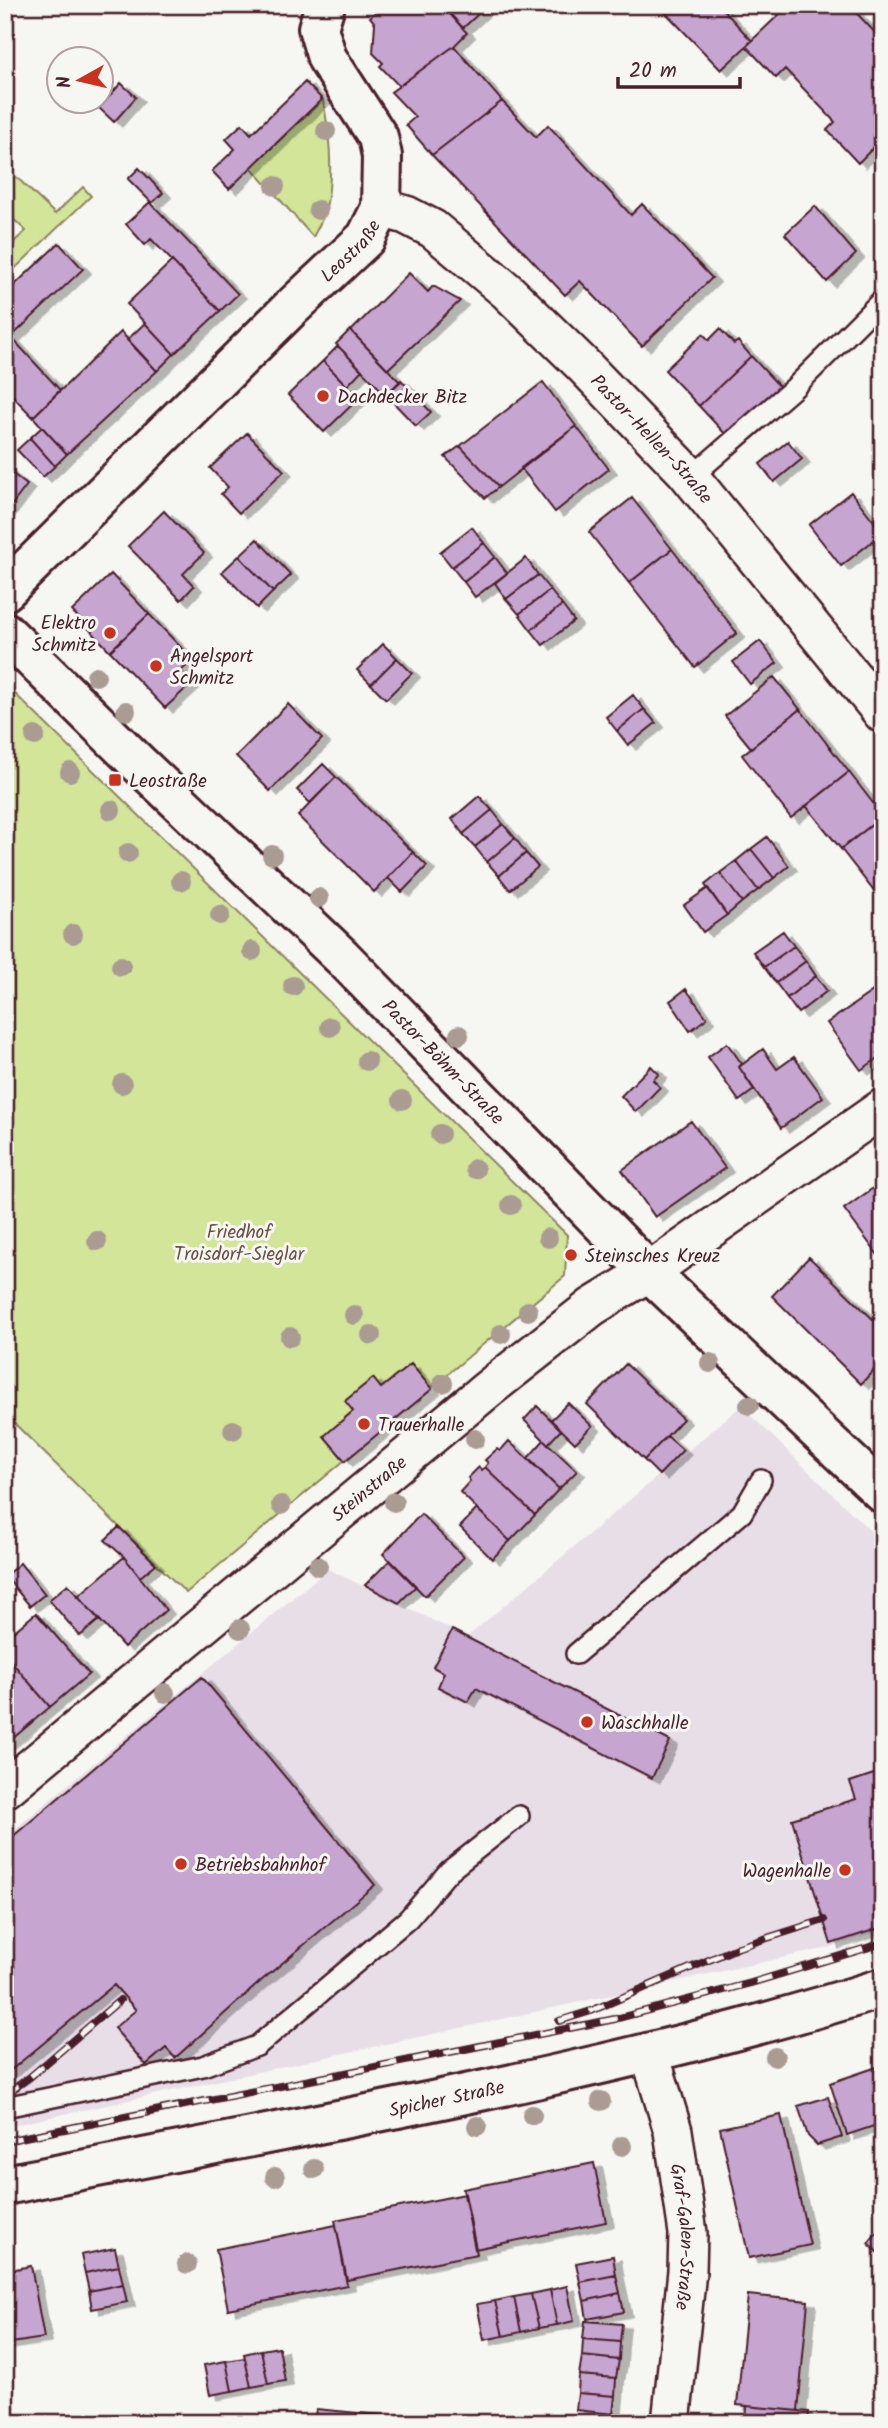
<svg xmlns="http://www.w3.org/2000/svg" width="888" height="2428" viewBox="0 0 888 2428" font-family="Kalam,sans-serif">
  <style>
    .built { fill: #e8dee8 }
    .green { fill: #d2e599; stroke: #8e8262; stroke-width: 2 }
    .building { fill: #c6a5d0; stroke: #4a1f2b; stroke-width: 2; filter: url(#shadow) }
    .lines { fill: none; stroke-linecap: round; stroke-linejoin: round }
    .service-casing { stroke: #4a1f2b; stroke-width: 24 }
    .minor-casing { stroke: #4a1f2b; stroke-width: 42 }
    .tertiary-casing { stroke: #4a1f2b; stroke-width: 44 }
    .service { stroke: #f6f6f2; stroke-width: 19 }
    .minor { stroke: #f6f6f2; stroke-width: 37 }
    .tertiary { stroke: #f6f6f2; stroke-width: 38 }
    .rail-casing { stroke: #4a1f2b; stroke-width: 8 }
    .rail { stroke: #f6f6f2; stroke-width: 5; stroke-dasharray: 16; stroke-linecap: butt }
    .tree { fill: #aa9b93 }
    .poi-dot { fill: #c8321e; stroke: #f6f6f2; stroke-width: 2.5 }
    .labels { text-anchor: middle; stroke-width: 6; stroke-linejoin: round; paint-order: stroke }
    .street-label { font-size: 19px; fill: #4a1f2b; stroke: #f6f6f2 }
    .poi-label { font-size: 19px; fill: #4a1f2b; stroke: #f6f6f2; text-anchor: start }
    .park-label { font-size: 19px; fill: #6c5046; stroke: #f6f6f2 }
  </style>
  <defs>
    <filter id="shadow"><feDropShadow dx="8" dy="4.5" stdDeviation="0" flood-color="#0004"/></filter>
  </defs>
  <rect width="100%" height="100%" fill="#f6f6f2"/>
  <filter id="ink" filterUnits="userSpaceOnUse"><feTurbulence type="fractalNoise" baseFrequency=".0143" numOctaves="2"/><feDisplacementMap in="SourceGraphic" scale="14" xChannelSelector="R" yChannelSelector="G"/><feConvolveMatrix kernelMatrix="1 2 1 2 8 2 1 2 1" color-interpolation-filters="sRGB"/></filter>
  <g filter="url(#ink)">
    <!-- built -->
    <path class="built" d="M741 1406 883 1543V1931L828 1948 5 2127V1837L328 1569 467 1637Z"/>
    <!-- green -->
    <path class="green" d="M323 100C330 135 334 176 325 212 322 221 317 229 313 237L251 167Z
      M5 166 55 214 83 187 91 196 5 278V250L26 231 5 211Z
      M5 684 567 1235 565 1276 186 1593 5 1414Z"/>
    <!-- building -->
    <path class="building" d="M379 5H442L467 33 454 46 399 86 380 66 383 63 373 53 375 23 370 17 381 7Z
      M442 5H488L463 28Z
      M673 5H719L752 41 721 70 665 12Z
      M775 5H789L782 12Z
      M789 5H849L883 41V138L858 163 827 130 835 122 785 69 776 78 746 46Z
      M454 46 502 101 432 155 406 125 415 117 391 92Z
      M305 82 322 99 229 189 212 171 235 149 226 139 242 124 251 134Z
      M121 83 136 97 114 122 99 108Z
      M502 101 536 137 548 125 631 215 642 204 712 278 642 346 580 281 565 295 432 155Z
      M139 168 163 193 152 203 128 179Z
      M150 202 238 294 220 311 151 239 145 245 126 224Z
      M815 206 856 254 827 282 785 234Z
      M59 243 83 269 5 343V294Z
      M172 261 220 311 174 354 127 304Z
      M409 273 428 292 433 286 460 301 388 369 351 331Z
      M145 323 174 354 157 371 127 340Z
      M720 329 734 344 738 341 751 356 699 406 665 370 703 334 709 340Z
      M350 330 400 382 386 395 336 344Z
      M121 332 157 371 67 454 33 417Z
      M11 337 60 390 33 417 5 388V343Z
      M338 346 362 370 347 386 323 361Z
      M751 356 781 388 728 437 699 406Z
      M323 361 359 398 324 432 288 395Z
      M401 380 431 412 416 426 386 395Z
      M543 382 576 426 499 487 460 446Z
      M576 426 609 469 555 512 521 468Z
      M42 427 67 454 55 466 30 438Z
      M247 433 284 471 239 513 221 494 228 487 210 468Z
      M30 438 55 466 43 477 17 450Z
      M788 441 802 459 774 482 760 464Z
      M460 446 499 487 485 498 445 457Z
      M5 468 27 485 5 514Z
      M851 492 883 533 841 566 809 525Z
      M632 498 672 549 629 583 589 532Z
      M164 511 204 553 183 574 194 586 181 600 128 546Z
      M472 527 484 543 452 567 440 552Z
      M257 539 291 575 273 592 239 556Z
      M484 543 495 557 464 582 452 567Z
      M672 549 737 633 695 667 629 583Z
      M239 556 273 592 257 608 222 572Z
      M495 557 507 573 475 597 464 582Z
      M526 558 538 575 506 599 495 583Z
      M111 574 149 614 110 651 72 611Z
      M538 575 550 590 519 614 506 599Z
      M550 590 562 605 531 630 519 614Z
      M562 605 574 621 543 645 531 630Z
      M149 614 193 660 181 671 192 683 165 708 110 651Z
      M760 641 777 663 750 684 733 662Z
      M383 644 397 658 371 684 357 670Z
      M397 658 412 673 386 699 371 684Z
      M774 677 800 709 751 748 725 716Z
      M633 695 644 709 617 731 606 717Z
      M288 704 322 739 270 791 236 756Z
      M644 709 656 723 628 745 617 731Z
      M800 709 849 772 791 818 742 755Z
      M323 764 336 777 310 803 297 790Z
      M849 772 883 816 841 849 806 806Z
      M336 777 413 852 374 892 298 816Z
      M479 796 492 810 463 834 452 819Z
      M492 810 503 824 475 847 463 834Z
      M883 816V882L873 890 841 849Z
      M503 824 515 838 487 862 475 847Z
      M767 837 789 866 774 878 751 849Z
      M515 838 526 853 499 876 487 862Z
      M751 849 774 878 758 890 736 861Z
      M413 852 427 866 402 892 388 878Z
      M526 853 538 867 510 890 499 876Z
      M736 861 758 890 742 902 720 873Z
      M720 873 742 902 727 915 705 885Z
      M708 888 727 915 703 932 684 905Z
      M783 931 794 946 764 967 753 952Z
      M794 946 806 961 776 983 764 967Z
      M806 961 816 976 787 998 776 983Z
      M816 976 827 991 798 1013 787 998Z
      M883 984V1055L861 1070 827 1023Z
      M686 989 707 1018 690 1031 670 1001Z
      M727 1043 742 1064 739 1067 754 1090 739 1101 708 1057Z
      M763 1049 777 1069 794 1057 823 1097 781 1128 739 1067Z
      M651 1066 659 1074 653 1080 660 1087 636 1112 621 1096Z
      M691 1121 725 1168 655 1217 622 1170Z
      M883 1181V1262L844 1209Z
      M809 1257 883 1329V1360L861 1384 772 1296Z
      M411 1364 432 1389 345 1461 324 1436 353 1411 345 1401 373 1378 381 1388Z
      M626 1364 683 1419 644 1460 587 1404Z
      M568 1403 592 1426 575 1443 551 1420Z
      M537 1406 561 1430 548 1444 524 1420Z
      M667 1436 683 1450 659 1475 644 1460Z
      M544 1440 577 1471 559 1489 528 1458Z
      M509 1441 559 1489 535 1515 485 1467 488 1463 485 1460 497 1449 500 1451Z
      M479 1467 481 1470 485 1467 535 1515 510 1541 460 1492 470 1481 468 1478Z
      M477 1509 510 1541 492 1559 460 1527Z
      M421 1514 464 1557 425 1596 383 1554Z
      M119 1527 156 1564 140 1577 124 1557 105 1540Z
      M124 1557 166 1610 124 1647 78 1596Z
      M390 1560 416 1586 399 1603 365 1585Z
      M20 1563 45 1594 30 1606 5 1576Z
      M68 1584 99 1620 80 1636 49 1600Z
      M36 1613 89 1674 50 1707 5 1654V1639Z
      M452 1630 670 1741 652 1778 476 1688 468 1702 438 1687 444 1673 433 1667Z
      M5 1654 50 1707 5 1745Z
      M202 1677 375 1885 261 1981 175 2058 166 2048 146 2065 114 2028 136 2010 114 1985 5 2075V1843Z
      M883 1771V1927L831 1944 792 1819 856 1799 850 1782Z
      M883 2065V2123L847 2135 830 2083Z
      M828 2097 842 2137 817 2145 808 2136 798 2106Z
      M781 2115 810 2245 749 2258 720 2128Z
      M594 2163 606 2222 475 2249 463 2189Z
      M465 2194 477 2254 347 2280 335 2220Z
      M336 2225 347 2285 228 2309 216 2249Z
      M883 2226V2253L880 2255 868 2243Z
      M115 2248 119 2266 85 2273 81 2255Z
      M613 2256 616 2275 580 2282 576 2263Z
      M31 2266 44 2338 5 2344V2271Z
      M119 2266 123 2284 89 2291 85 2273Z
      M616 2275 620 2293 584 2301 580 2282Z
      M123 2284 127 2302 92 2309 89 2291Z
      M567 2286 574 2321 557 2325 550 2290Z
      M550 2290 557 2325 539 2328 531 2294Z
      M620 2293 624 2312 587 2319 584 2301Z
      M531 2294 539 2328 521 2332 514 2297Z
      M748 2295 808 2301 798 2411 737 2405Z
      M514 2297 521 2332 503 2336 495 2301Z
      M495 2301 503 2336 484 2340 477 2304Z
      M585 2321 622 2324 620 2342 583 2339Z
      M583 2339 620 2342 619 2360 582 2356Z
      M279 2347 285 2381 268 2384 261 2350Z
      M261 2350 268 2384 251 2387 244 2354Z
      M582 2356 619 2360 616 2378 579 2375Z
      M245 2358 251 2387 232 2391 226 2361Z
      M226 2361 232 2391 210 2395 204 2365Z
      M579 2375 616 2378 615 2396 578 2393Z
      M578 2393 615 2396 613 2414 576 2410Z
      M747 2406 809 2412 808 2423H746Z
      M316 2409 410 2418 409 2423H314Z
      M410 2418 453 2423H409Z"/>
    <g class="lines">
      <defs>
        <path id="service" d="M690 478 794 388 883 299
          M576 1654 742 1513 761 1480
          M5 2107 203 2066 257 2046 408 1919 449 1871 519 1816"/>
        <g id="minor">
          <path id="s1" d="M381 208 406 215 433 229 507 291 581 363 686 472 883 714"/>
          <path id="s2" d="M5 1789 488 1389 592 1307 649 1272 883 1108"/>
          <path id="s3" d="M650 2054 673 2131 688 2233 687 2271 671 2423"/>
        </g>
        <g id="tertiary">
          <path id="s4" d="M5 591 289 310 366 238 381 208 382 156 378 137 327 58 318 28 325 5"/>
          <path id="s5" d="M5 632 138 763 342 957 649 1272 883 1493"/>
          <path id="s6" d="M5 2185C299 2126 596 2078 883 1988"/>
        </g>
      </defs>
      <!-- service casing -->
      <use href="#service" class="service-casing"/>
      <!-- minor casing -->
      <use href="#minor" class="minor-casing"/>
      <!-- tertiary casing -->
      <use href="#tertiary" class="tertiary-casing"/>
      <!-- service -->
      <use href="#service" class="service"/>
      <!-- minor -->
      <use href="#minor" class="minor"/>
      <!-- tertiary -->
      <use href="#tertiary" class="tertiary"/>
      <defs>
        <path id="rail" d="M559 2021 591 2011 739 1947 824 1920
          M5 2095 30 2077 120 2000
          M5 2141 615 2019 751 1983 883 1943"/>
      </defs>
      <!-- rail casing -->
      <use href="#rail" class="rail-casing"/>
      <!-- rail -->
      <use href="#rail" class="rail"/>
    </g>
    <!-- trees -->
    <g class="tree">
      <circle cx="326" cy="131" r="10"/>
      <circle cx="275" cy="186" r="10"/>
      <circle cx="318" cy="210" r="10"/>
      <circle cx="96" cy="676" r="10"/>
      <circle cx="126" cy="711" r="10"/>
      <circle cx="35" cy="736" r="10"/>
      <circle cx="70" cy="772" r="10"/>
      <circle cx="111" cy="810" r="10"/>
      <circle cx="128" cy="853" r="10"/>
      <circle cx="272" cy="855" r="10"/>
      <circle cx="181" cy="881" r="10"/>
      <circle cx="319" cy="898" r="10"/>
      <circle cx="220" cy="915" r="10"/>
      <circle cx="73" cy="934" r="10"/>
      <circle cx="252" cy="951" r="10"/>
      <circle cx="121" cy="966" r="10"/>
      <circle cx="293" cy="986" r="10"/>
      <circle cx="330" cy="1027" r="10"/>
      <circle cx="459" cy="1035" r="10"/>
      <circle cx="367" cy="1061" r="10"/>
      <circle cx="122" cy="1084" r="10"/>
      <circle cx="402" cy="1100" r="10"/>
      <circle cx="440" cy="1134" r="10"/>
      <circle cx="475" cy="1169" r="10"/>
      <circle cx="511" cy="1205" r="10"/>
      <circle cx="548" cy="1238" r="10"/>
      <circle cx="97" cy="1241" r="10"/>
      <circle cx="528" cy="1311" r="10"/>
      <circle cx="354" cy="1315" r="10"/>
      <circle cx="501" cy="1334" r="10"/>
      <circle cx="371" cy="1335" r="10"/>
      <circle cx="290" cy="1337" r="10"/>
      <circle cx="710" cy="1363" r="10"/>
      <circle cx="443" cy="1383" r="10"/>
      <circle cx="749" cy="1405" r="10"/>
      <circle cx="233" cy="1430" r="10"/>
      <circle cx="475" cy="1439" r="10"/>
      <circle cx="394" cy="1502" r="10"/>
      <circle cx="281" cy="1505" r="10"/>
      <circle cx="318" cy="1566" r="10"/>
      <circle cx="240" cy="1629" r="10"/>
      <circle cx="165" cy="1693" r="10"/>
      <circle cx="775" cy="2057" r="10"/>
      <circle cx="601" cy="2101" r="10"/>
      <circle cx="532" cy="2115" r="10"/>
      <circle cx="477" cy="2126" r="10"/>
      <circle cx="622" cy="2146" r="10"/>
      <circle cx="314" cy="2169" r="10"/>
      <circle cx="275" cy="2177" r="10"/>
      <circle cx="187" cy="2264" r="10"/>
    </g>
  </g>
  <!-- markers -->
  <g class="poi-dot">
    <circle cx="323" cy="396" r="7"/>
    <circle cx="110" cy="633" r="7"/>
    <circle cx="156" cy="666" r="7"/>
    <rect x="108" y="773" width="14" height="14" rx="3.5"/>
    <circle cx="571" cy="1255" r="7"/>
    <circle cx="364" cy="1424" r="7"/>
    <circle cx="587" cy="1722" r="7"/>
    <circle cx="181" cy="1864" r="7"/>
    <circle cx="845" cy="1870" r="7"/>
  </g>
  <g class="labels">
    <!-- street labels -->
    <g class="street-label">
      <text dy="7" stroke="none"><textPath href="#s4" startOffset="485">Leostraße</textPath></text>
      <text dy="7" stroke="none"><textPath href="#s1" startOffset="360">Pastor-Hellen-Straße</textPath></text>
      <text dy="7" stroke="none"><textPath href="#s5" startOffset="614">Pastor-Böhm-Straße</textPath></text>
      <text dy="7" stroke="none"><textPath href="#s2" startOffset="472">Steinstraße</textPath></text>
      <text dy="7" stroke="none"><textPath href="#s6" startOffset="450">Spicher Straße</textPath></text>
      <text dy="7" stroke="none"><textPath href="#s3" startOffset="187">Graf-Galen-Straße</textPath></text>
    </g>
    <!-- poi labels -->
    <g class="poi-label">
      <text x="337" y="403">Dachdecker Bitz</text>
      <text x="96" y="629" text-anchor="end">Elektro<tspan x="96" dy="22">Schmitz</tspan></text>
      <text x="170" y="662">Angelsport<tspan x="170" dy="22">Schmitz</tspan></text>
      <text x="129" y="787">Leostraße</text>
      <text x="585" y="1262">Steinsches Kreuz</text>
      <text x="378" y="1431">Trauerhalle</text>
      <text x="601" y="1729">Waschhalle</text>
      <text x="195" y="1871">Betriebsbahnhof</text>
      <text x="831" y="1877" text-anchor="end">Wagenhalle</text>
    </g>
    <!-- park labels -->
    <g class="park-label">
      <text x="239" y="1238">Friedhof<tspan x="239" dy="22">Troisdorf-Sieglar</tspan></text>
    </g>
  </g>
  <!-- margin -->
  <rect width="888" height="2428" fill="none" stroke="#f6f6f2" stroke-width="28"/>
  <rect x="14" y="14" width="860" height="2400" fill="none" stroke="#4a1f2b" stroke-width="2.5" filter="url(#ink)"/>
  <!-- north arrow -->
  <g transform="translate(80 80) rotate(262)"><circle r="33" fill="#f6f6f2" stroke="#b1a0a2" stroke-width="2"/>
  <path d="M0-5L12 26L0 18L-12 26Z" fill="#c8321e"/>
  <text y="-10" font-size="19" font-weight="bold" text-anchor="middle" fill="#4a1f2b">N</text>
  </g>
  <!-- scale -->
  <path d="M618 77v10h122v-10" fill="none" stroke="#4a1f2b" stroke-width="3.5"/>
  <text x="629" y="77" font-size="21" fill="#4a1f2b" stroke="#f6f6f2" stroke-width="5" paint-order="stroke">20 m</text>
</svg>
